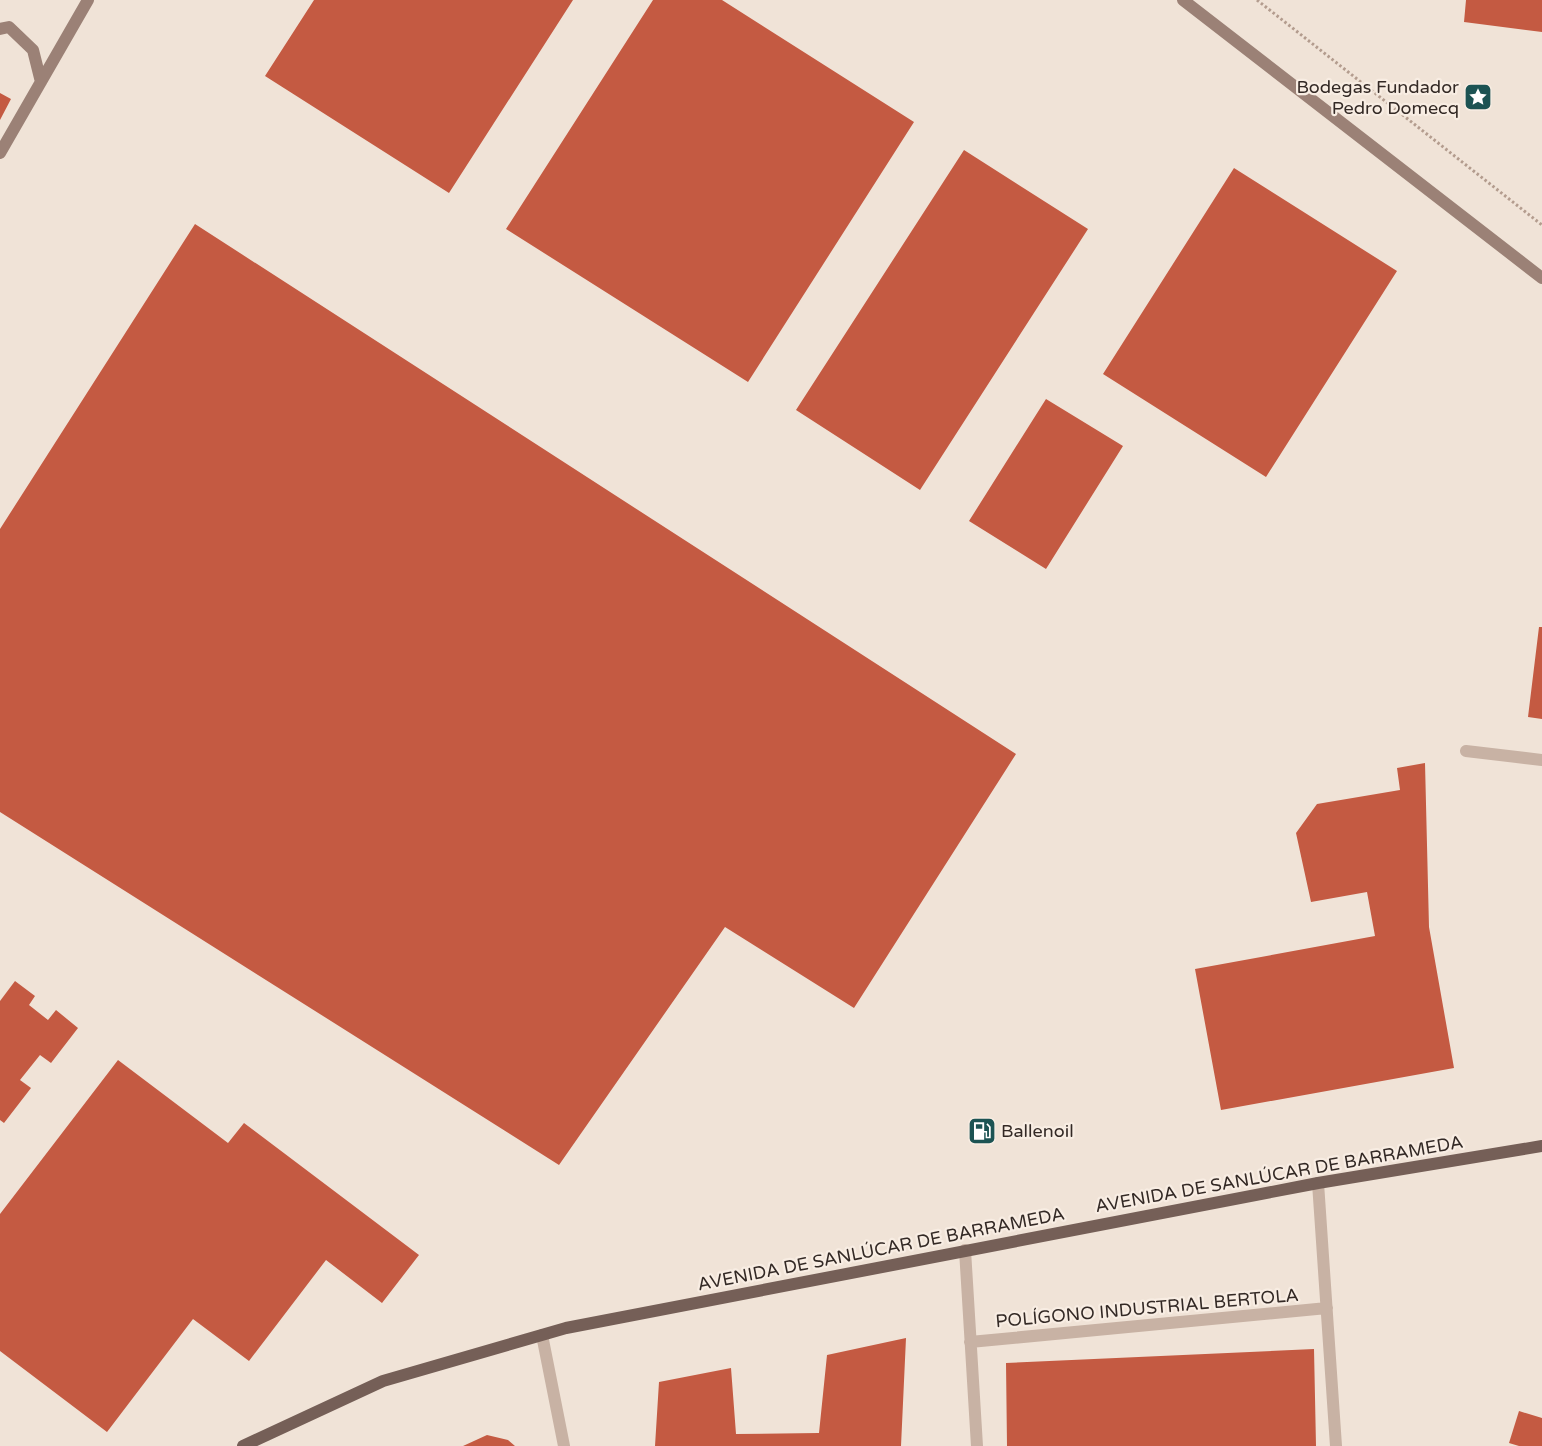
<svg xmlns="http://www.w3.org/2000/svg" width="1542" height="1446" viewBox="0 0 1542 1446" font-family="'Varela Round',sans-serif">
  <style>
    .building { fill: #c45a42 }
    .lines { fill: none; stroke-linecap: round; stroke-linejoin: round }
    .path { stroke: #b39c8e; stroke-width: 3; stroke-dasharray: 2.5 2.5; stroke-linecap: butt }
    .street { stroke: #c8b2a4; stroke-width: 12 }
    .secondary { stroke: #9b8176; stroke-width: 12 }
    .primary { stroke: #755f57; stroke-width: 12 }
    .labels { text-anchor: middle; stroke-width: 4.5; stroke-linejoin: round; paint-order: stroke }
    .poi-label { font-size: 18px; fill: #332925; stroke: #f8ede3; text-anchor: end }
    .street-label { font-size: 18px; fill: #332925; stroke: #f8ede3 }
  </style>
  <rect width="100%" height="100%" fill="#f0e3d7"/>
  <!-- building -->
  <path class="building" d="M314 0H573L449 193 265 76Z
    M653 0H722L914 122 748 382 506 229Z
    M1466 0H1542V32L1464 22Z
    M0 93 11 99 0 120Z
    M964 150 1088 229 920 490 796 410Z
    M1234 168 1397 271 1266 477 1103 374Z
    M195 224 1016 754 854 1008 725 927 559 1165 0 812V529Z
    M1046 399 1123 446 1046 569 969 521Z
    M1539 627H1542V719L1528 717Z
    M1425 763 1429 927 1454 1068 1221 1110 1195 969 1375 936 1367 892 1311 902 1296 833 1317 804 1400 790 1397 768Z
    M15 981 35 996 29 1005 48 1020 56 1010 78 1028 51 1063 40 1055 20 1080 31 1088 4 1123 0 1120V1001Z
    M118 1060 228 1143 244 1123 419 1255 382 1303 326 1260 249 1361 193 1319 107 1432 0 1351V1214Z
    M906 1338 901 1446H655L659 1382 731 1368 736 1434 819 1433 827 1355Z
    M1314 1349 1316 1446H1007L1006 1363Z
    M1519 1411 1542 1418V1446H1519L1509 1443Z
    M487 1435 508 1440 515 1446H463Z"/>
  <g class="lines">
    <!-- path -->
    <path class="path" d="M1257 0 1542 225"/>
    <!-- street -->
    <path class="street" d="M1466 751 1542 760
      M1318 1183 1336 1446
      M965 1250 977 1446
      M542 1335 564 1446
      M970 1342 1327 1308"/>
    <!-- secondary -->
    <path class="secondary" d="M1183 0 1542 278
      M0 29 9 27 33 50 41 82
      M0 153 88 0"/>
    <!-- primary -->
    <path class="primary" d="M243 1446 383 1381 566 1328 1318 1183 1542 1146"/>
  </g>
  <!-- icons -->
  <defs>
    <symbol id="sight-square" viewBox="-11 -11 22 22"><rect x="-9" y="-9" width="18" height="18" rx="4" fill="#1c5353" stroke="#f8ede3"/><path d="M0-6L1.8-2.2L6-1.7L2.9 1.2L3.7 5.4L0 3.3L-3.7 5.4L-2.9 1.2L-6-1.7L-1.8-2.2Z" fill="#fff"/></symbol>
    <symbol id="fuel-square" viewBox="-11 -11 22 22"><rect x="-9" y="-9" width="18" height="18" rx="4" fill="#1c5353" stroke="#f8ede3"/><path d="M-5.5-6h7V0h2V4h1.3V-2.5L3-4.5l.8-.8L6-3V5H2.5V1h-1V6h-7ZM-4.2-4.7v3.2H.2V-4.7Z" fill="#fff"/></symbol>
  </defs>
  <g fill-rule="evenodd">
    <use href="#sight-square" x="1462" y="81" width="32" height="32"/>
    <use href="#fuel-square" x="966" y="1115" width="32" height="32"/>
  </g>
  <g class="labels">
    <!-- poi labels -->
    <g class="poi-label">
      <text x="1459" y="93">Bodegas Fundador<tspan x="1459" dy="21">Pedro Domecq</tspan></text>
      <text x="1001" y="1137" text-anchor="start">Ballenoil</text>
    </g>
    <!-- street labels -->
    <g class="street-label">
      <text transform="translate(1279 1174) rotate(-10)" y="6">AVENIDA DE SANLÚCAR DE BARRAMEDA</text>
      <text transform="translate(881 1249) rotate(-11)" y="6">AVENIDA DE SANLÚCAR DE BARRAMEDA</text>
      <text transform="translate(1147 1308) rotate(-5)" y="6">POLÍGONO INDUSTRIAL BERTOLA</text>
    </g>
  </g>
</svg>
